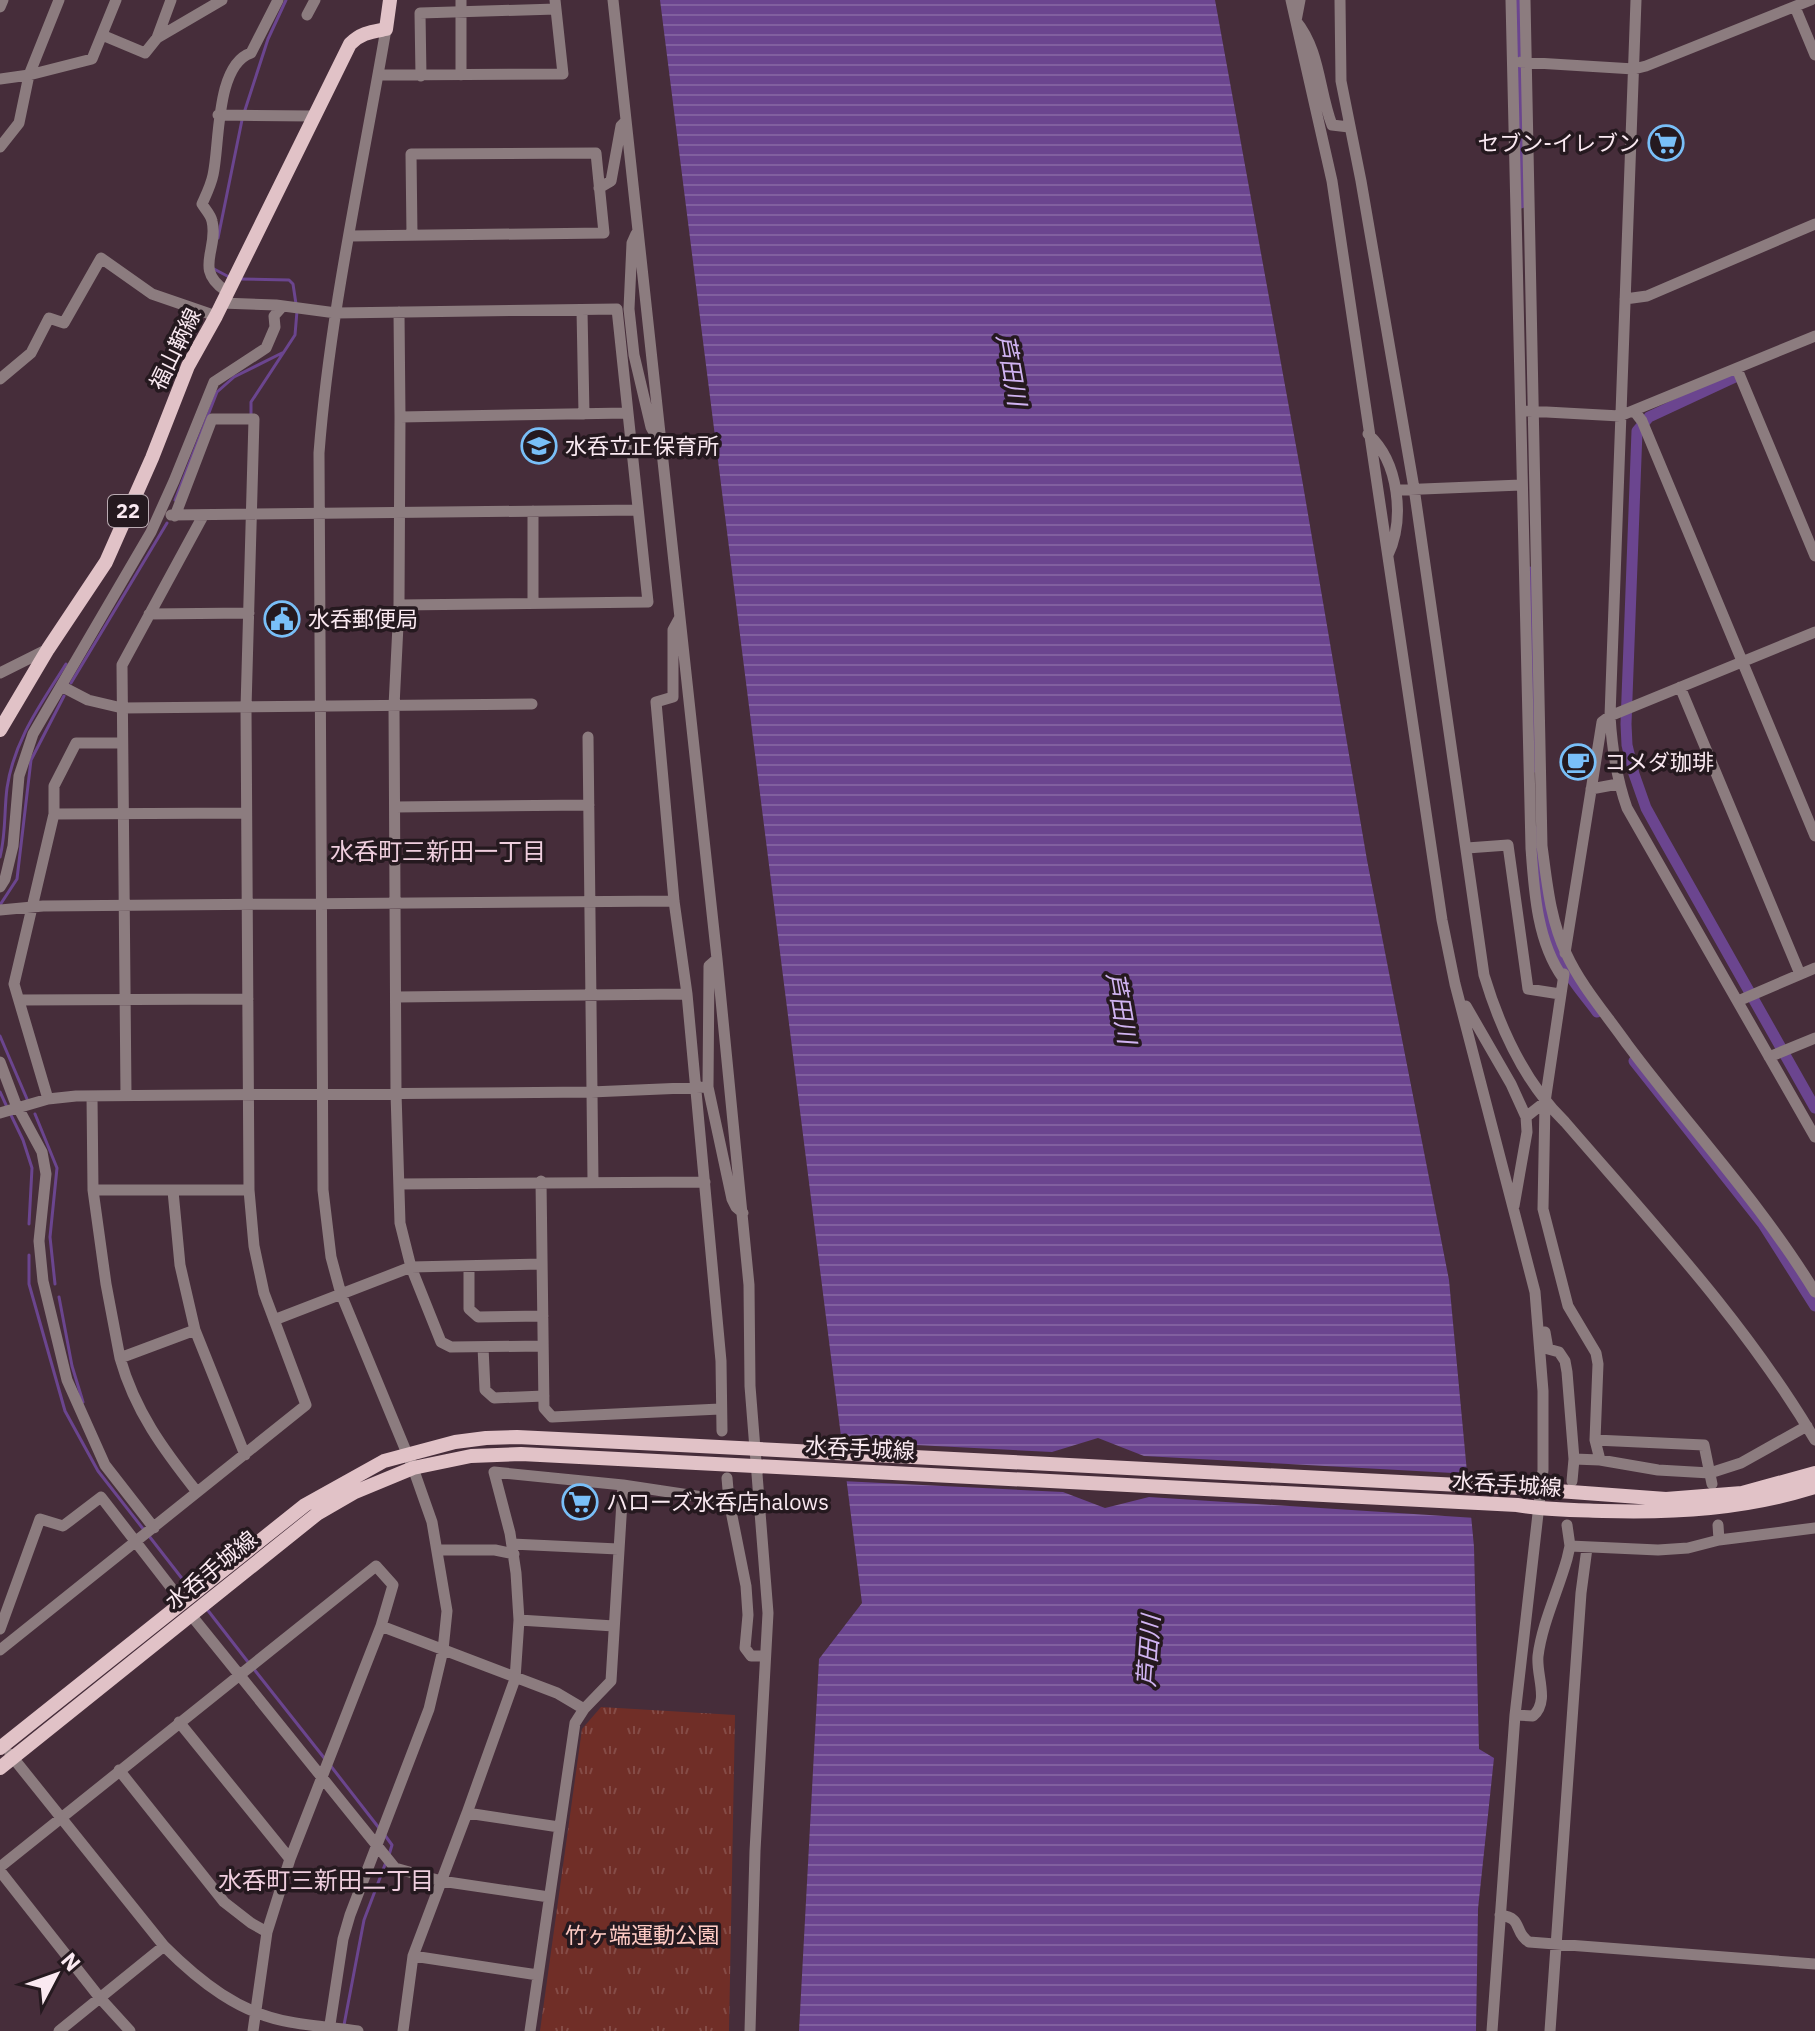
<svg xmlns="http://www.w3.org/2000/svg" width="1815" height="2031" viewBox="0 0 1815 2031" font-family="'IBM Plex Sans','Noto Sans JP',sans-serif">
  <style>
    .park { fill: url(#park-tufts) }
    .water { fill: url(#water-rules) }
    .pier { fill: #462d3a }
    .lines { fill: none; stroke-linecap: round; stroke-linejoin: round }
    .stream { stroke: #6b458f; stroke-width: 3 }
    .canal { stroke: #6b458f; stroke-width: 11 }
    .minor { stroke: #8c7c7f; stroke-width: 11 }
    .major { stroke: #e1c2c7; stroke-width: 14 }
    .labels { text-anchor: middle; stroke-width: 7; stroke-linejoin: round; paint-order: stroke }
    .shield { fill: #25191f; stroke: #baabb2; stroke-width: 2 }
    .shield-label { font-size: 20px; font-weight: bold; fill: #fae9f1 }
    .poi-label { font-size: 22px; fill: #fae9f1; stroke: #25191f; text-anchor: start }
    .street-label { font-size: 22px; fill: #fae9f1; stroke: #25191f }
    .park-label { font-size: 22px; fill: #ffcbc4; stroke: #25191f }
    .water-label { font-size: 24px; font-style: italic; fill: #d0b3f1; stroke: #25191f }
    .neighbourhood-label { font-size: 24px; fill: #efcede; stroke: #25191f }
  </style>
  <defs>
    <pattern id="park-tufts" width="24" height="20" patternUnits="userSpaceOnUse" patternTransform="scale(2)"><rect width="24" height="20" fill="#702e27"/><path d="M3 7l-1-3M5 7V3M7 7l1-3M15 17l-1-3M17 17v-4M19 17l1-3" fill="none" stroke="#854c47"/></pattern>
    <pattern id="water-rules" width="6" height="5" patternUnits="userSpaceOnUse" patternTransform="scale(2)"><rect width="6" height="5" fill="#6b458f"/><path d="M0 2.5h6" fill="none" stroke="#81609f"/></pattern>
  </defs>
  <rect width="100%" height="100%" fill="#462d3a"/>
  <!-- park -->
  <path class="park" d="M601 1707 735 1715 729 2031H540L582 1729Z"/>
  <!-- water -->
  <path class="water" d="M660 0H1215L1302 479 1367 860 1449 1280 1474 1547 1479 1749 1494 1758 1478 1909 1476 2031H799L819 1659 862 1603Z"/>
  <!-- pier -->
  <path class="pier" d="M1098 1438 1144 1456 1471 1474 1476 1518 1149 1497 1105 1508 1063 1492 842 1481 837 1441 1052 1452Z"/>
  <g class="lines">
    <!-- stream -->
    <path class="stream" d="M244 113 268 39 286 0
      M218 238 242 120
      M214 269 231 278
      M239 279 289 280 293 284 296 304
      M251 414V402L295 335 297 311
      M175 500 217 392 234 377 282 353
      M71 683 167 523
      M0 857C6 834 4 811 7 788 14 740 41 704 66 664
      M0 905 17 879 31 760 64 696
      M0 1036 27 1099
      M0 1092 7 1107
      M10 1113 23 1140 32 1168 29 1224
      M35 1114 57 1168 50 1237 55 1284
      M29 1255V1284L65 1411 98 1471 144 1530
      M59 1297 72 1366 83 1402
      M149 1536 191 1590
      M206 1608 248 1662
      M253 1668 325 1759
      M330 1765 379 1828
      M384 1834 392 1845 389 1855
      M344 2025 364 1920 386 1862"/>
    <!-- canal -->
    <path class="canal" d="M1517 0 1521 203
      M1735 377 1649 417 1637 431 1626 724 1627 745 1634 774 1646 808 1662 837 1815 1108
      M1530 572 1534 767
      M1536 832C1538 877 1541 927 1564 966 1573 983 1586 997 1597 1012
      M1634 1061 1763 1224 1815 1306"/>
    <!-- minor -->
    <path class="minor" d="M461 0V75
      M613 0 717 959 749 1285 750 1386 768 1613 755 1851 750 2031
      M1291 0 1332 181 1442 920 1455 984 1535 1292 1543 1391V1470L1515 1715 1492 2031
      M1300 0 1296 21C1320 50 1319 91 1332 125L1349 127
      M1340 0 1341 81 1361 181 1414 488 1484 975C1500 1028 1525 1083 1565 1122 1653 1224 1746 1323 1815 1440
      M1511 0 1531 848C1534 891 1537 942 1563 978
      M1525 0 1542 846C1547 882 1550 919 1566 953 1581 986 1606 1014 1627 1044 1689 1127 1761 1203 1815 1292
      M1636 0 1610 716C1612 748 1616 777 1627 808L1815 1137
      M0 7 3 0
      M1795 7 1815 55
      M307 15 315 0
      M102 35 145 53 157 38 222 0
      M157 38 171 0
      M1521 62 1634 69 1646 66 1811 0
      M378 75 563 74 555 0
      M421 76 420 13 556 9
      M0 79 29 75 59 0
      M218 115 313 116
      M0 147 19 123 29 75 92 59 116 0
      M599 188 611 181 621 126 626 121
      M636 234 632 243 629 309 634 355 651 427 656 436
      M350 236 604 233 596 153 411 154 412 235
      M226 291C193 269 219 250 212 221 211 215 205 209 202 204 206 195 211 185 213 175 220 145 215 65 251 53L278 0
      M1625 299 1647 296 1815 224
      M221 303 276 305 336 313 617 309 648 602 399 605
      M582 310 584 414
      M399 312 400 417
      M1737 369 1815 556
      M0 379 31 353 49 318 64 323 101 258 152 294 216 316
      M1528 411 1620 416 1815 336
      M1635 412 1642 421 1815 836
      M1368 434C1399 462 1405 519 1388 555
      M1398 490 1521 485
      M171 515 638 510
      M533 603V511
      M149 614 249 613
      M679 619 673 630V697L656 702 674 901 687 994 721 1361 722 1431
      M0 673 48 649
      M61 686 88 700 122 708 532 704
      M1680 687 1800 974
      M588 737 593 1181
      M1591 789 1618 784
      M395 807 589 805
      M54 814 246 813
      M1467 848 1508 845 1528 989 1560 994
      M0 887 5 879 13 846 19 776 33 734 151 532 174 481 214 382 266 348 275 327 274 316 281 308
      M0 910 43 906 674 901
      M1565 953 1602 722 1610 716 1815 632
      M717 959 709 966 708 1087 732 1199 736 1207 743 1213
      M397 997 687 994
      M19 1000 248 999
      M1738 1001 1815 968
      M1466 1006 1511 1084 1526 1117
      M1769 1057 1815 1038
      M0 1062 15 1102 42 1152 46 1174 39 1241 43 1281 67 1380 105 1465 154 1528
      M126 1095 122 665 203 516
      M92 1096 93 1190 106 1284 120 1358 195 1330 180 1265 173 1191
      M48 1099 14 984 54 814V786L76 743H122
      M1545 1102 1543 1209 1568 1306 1596 1353 1598 1364 1595 1440 1600 1460
      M0 1113 48 1099 76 1096 591 1092 708 1087
      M541 1181 544 1408 552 1417 720 1409
      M399 1184 705 1182
      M93 1190H249
      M1514 1206 1527 1132 1526 1117 1545 1102 1564 974
      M469 1266V1309L478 1317 543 1316
      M274 1320 411 1267 542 1264
      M195 1330 245 1455
      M1545 1332 1548 1349 1559 1352 1565 1361 1567 1372 1574 1459 1572 1481
      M543 1346 451 1347 441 1342 411 1267 400 1223 396 1093 394 706 399 605 400 417 627 413
      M483 1347 485 1390 494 1398 544 1396
      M120 1358C135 1411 163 1449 197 1492
      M1595 1440 1704 1445 1712 1484
      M1574 1459 1600 1460 1658 1470 1710 1473 1741 1463 1807 1426
      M727 1478 729 1501
      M1718 1525 1719 1540
      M512 1544 618 1549
      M1570 1546 1658 1550 1688 1548 1719 1540 1815 1528
      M439 1550H495L514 1554
      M191 1615 395 1868 441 1881 549 1897
      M519 1620 614 1626
      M0 1629 40 1519 63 1526 101 1497 183 1603
      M0 1650 306 1405 264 1293 254 1246 249 1190 246 708 254 419H212L175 516
      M1515 1715 1533 1716C1550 1701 1536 1676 1538 1656 1542 1624 1558 1591 1567 1559L1570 1546 1567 1525
      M179 1722 290 1859
      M10 1754 164 1946C199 1981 240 2014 290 2022 312 2026 335 2028 358 2031
      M119 1770 224 1902 251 1923 267 1932
      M559 1827 467 1813 515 1679 519 1620 516 1573 510 1533 494 1472 623 1485 729 1501 746 1586 748 1615 745 1648 751 1656H765
      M0 1867 376 1566 393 1585 381 1626
      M0 1871 100 1998 130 2031
      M1500 1915C1524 1918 1513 1932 1529 1942L1815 1964
      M413 1956 538 1975
      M59 2031 164 1946
      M253 2031 267 1932 290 1859 381 1626 557 1693 584 1709
      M329 2031 343 1939 350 1915 429 1709 443 1650 447 1611 432 1522 413 1468 341 1294 331 1257 323 1190 319 453C330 311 362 170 386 29
      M403 2031 413 1956 467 1813
      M530 2031 575 1723 584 1709 611 1681 623 1485
      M1550 2031 1581 1593 1587 1548"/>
    <!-- major -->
    <path class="major" d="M0 730 48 649 106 562 152 458 188 366 216 316 350 44C361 33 371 32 386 29L390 0
      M0 1748 305 1505 384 1461 455 1442 486 1438 517 1437 640 1443 1518 1488 1666 1499 1742 1493 1815 1473
      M0 1768 317 1514 355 1492 413 1468 471 1456 521 1454 1517 1505C1546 1510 1574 1510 1603 1511 1676 1513 1745 1509 1815 1487"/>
  </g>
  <!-- icons -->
  <defs>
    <symbol id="supermarket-ring" viewBox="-11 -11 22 22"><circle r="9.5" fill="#25191f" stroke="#79bff8" stroke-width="1.5"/><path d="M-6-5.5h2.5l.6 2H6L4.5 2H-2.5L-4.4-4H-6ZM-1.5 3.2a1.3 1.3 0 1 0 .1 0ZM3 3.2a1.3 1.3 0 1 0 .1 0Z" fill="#79bff8"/></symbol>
    <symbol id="school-ring" viewBox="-11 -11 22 22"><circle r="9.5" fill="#25191f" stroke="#79bff8" stroke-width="1.5"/><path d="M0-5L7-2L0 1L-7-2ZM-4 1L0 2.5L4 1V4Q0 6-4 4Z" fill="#79bff8"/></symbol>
    <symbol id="civic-ring" viewBox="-11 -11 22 22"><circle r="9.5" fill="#25191f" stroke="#79bff8" stroke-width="1.5"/><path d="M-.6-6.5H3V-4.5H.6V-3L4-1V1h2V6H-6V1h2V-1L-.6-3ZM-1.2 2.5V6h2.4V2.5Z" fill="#79bff8"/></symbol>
    <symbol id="cafe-ring" viewBox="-11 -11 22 22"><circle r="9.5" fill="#25191f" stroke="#79bff8" stroke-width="1.5"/><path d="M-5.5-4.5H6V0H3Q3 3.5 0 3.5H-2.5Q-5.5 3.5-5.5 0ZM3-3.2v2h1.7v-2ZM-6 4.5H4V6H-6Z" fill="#79bff8"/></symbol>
  </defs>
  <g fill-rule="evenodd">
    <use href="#supermarket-ring" x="1646" y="123" width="40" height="40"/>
    <use href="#school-ring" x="519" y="426" width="40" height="40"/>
    <use href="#civic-ring" x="262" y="599" width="40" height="40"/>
    <use href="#cafe-ring" x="1558" y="742" width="40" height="40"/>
    <use href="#supermarket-ring" x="560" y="1482" width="40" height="40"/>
  </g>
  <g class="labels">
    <!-- shield labels -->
    <rect class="shield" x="108" y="495" width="40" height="32" rx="6"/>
    <g class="shield-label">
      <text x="128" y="518">22</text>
    </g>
    <!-- poi labels -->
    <g class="poi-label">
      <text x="1640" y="151" text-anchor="end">セブン-イレブン</text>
      <text x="565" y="454">水呑立正保育所</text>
      <text x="308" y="627">水呑郵便局</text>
      <text x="1604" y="770">コメダ珈琲</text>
      <text x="606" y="1510">ハローズ水呑店halows</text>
    </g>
    <!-- street labels -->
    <g class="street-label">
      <text transform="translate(175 349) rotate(-64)" y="8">福山鞆線</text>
      <text transform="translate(860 1448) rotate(3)" y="8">水呑手城線</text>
      <text transform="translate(1507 1484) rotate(4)" y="8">水呑手城線</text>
      <text transform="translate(211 1570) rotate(-39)" y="8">水呑手城線</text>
    </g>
    <!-- park labels -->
    <g class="park-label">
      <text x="642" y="1943">竹ヶ端運動公園</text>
    </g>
    <!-- water labels -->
    <g class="water-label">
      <text transform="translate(1011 370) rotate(80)" y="8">芦田川</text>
      <text transform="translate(1121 1008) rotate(80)" y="8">芦田川</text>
      <text transform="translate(1149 1651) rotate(-86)" y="8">芦田川</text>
    </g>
    <!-- neighbourhood labels -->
    <g class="neighbourhood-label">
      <text x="438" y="860">水呑町三新田一丁目</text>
      <text x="326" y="1889">水呑町三新田二丁目</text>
    </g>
  </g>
  <!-- north arrow -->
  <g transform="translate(56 1975) rotate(49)" stroke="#25191f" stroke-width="6" paint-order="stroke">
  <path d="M0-6L14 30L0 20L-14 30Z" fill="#fae9f1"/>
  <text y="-12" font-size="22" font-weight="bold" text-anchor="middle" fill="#fae9f1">N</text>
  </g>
</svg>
